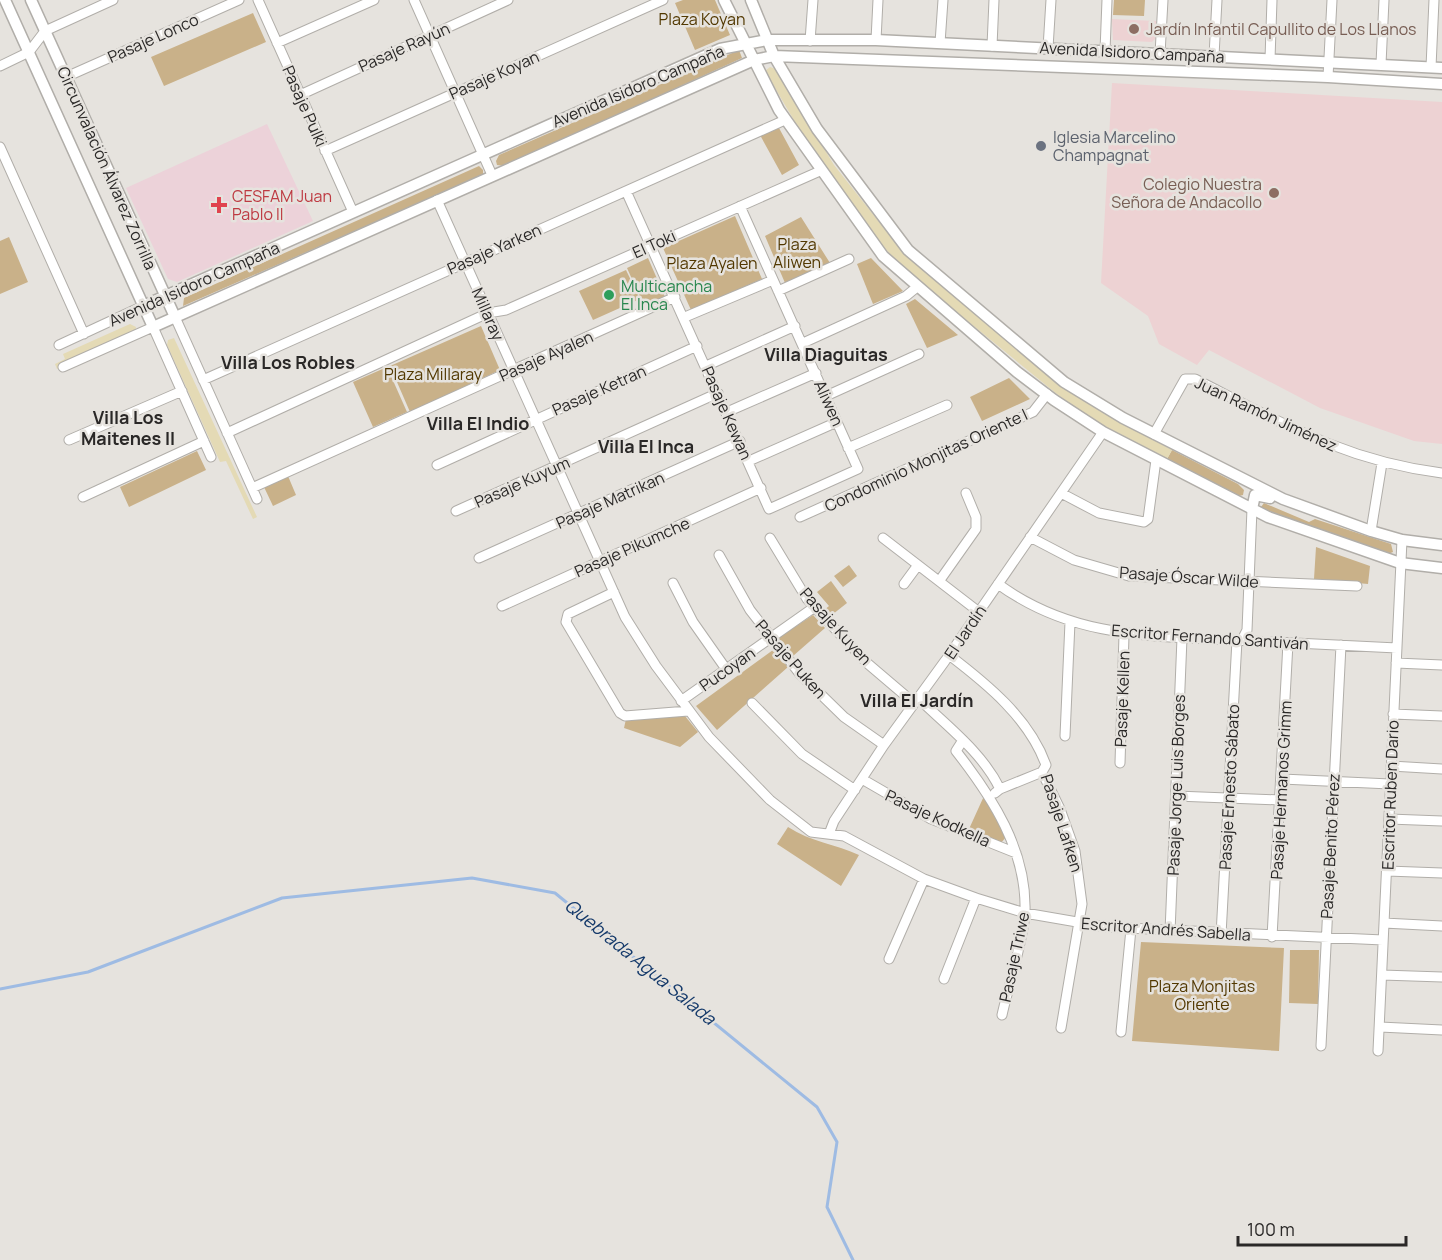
<svg xmlns="http://www.w3.org/2000/svg" width="1442" height="1260" viewBox="0 0 1442 1260" font-family="Manrope,sans-serif">
  <style>
    .education { fill: #edd2d3 }
    .medical { fill: #ecd2d9 }
    .green { fill: #c9b189 }
    .sand { fill: #e4dab5 }
    .lines { fill: none; stroke-linecap: round; stroke-linejoin: round }
    .stream { stroke: #9ebbe3; stroke-width: 3 }
    .minor-casing { stroke: #b1aea9; stroke-width: 11 }
    .tertiary-casing { stroke: #b1aea9; stroke-width: 13 }
    .minor { stroke: #fff; stroke-width: 9 }
    .tertiary { stroke: #fff; stroke-width: 10 }
    .education-dot { fill: #8d6e63; stroke: #e6e3de; stroke-width: 2 }
    .worship-dot { fill: #6b7280; stroke: #e6e3de; stroke-width: 2 }
    .health-dot { fill: #e0444e; stroke: #e6e3de; stroke-width: 2 }
    .leisure-dot { fill: #2e9e5b; stroke: #e6e3de; stroke-width: 2 }
    .labels { text-anchor: middle; stroke-width: 5; stroke-linejoin: round; paint-order: stroke }
    .park-label { font-size: 16px; fill: #523800; stroke: #e6e3de }
    .education-label { font-size: 16px; fill: #785e54; stroke: #e6e3de; text-anchor: start }
    .street-label { font-size: 16px; fill: #2a2827; stroke: #e6e3de }
    .worship-label { font-size: 16px; fill: #5b616d; stroke: #e6e3de; text-anchor: start }
    .health-label { font-size: 16px; fill: #be3a42; stroke: #e6e3de; text-anchor: start }
    .leisure-label { font-size: 16px; fill: #27864d; stroke: #e6e3de; text-anchor: start }
    .neighbourhood-label { font-size: 18px; font-weight: bold; fill: #2a2827; stroke: #e6e3de }
    .water-label { font-size: 18px; font-style: italic; fill: #14396a; stroke: #e6e3de }
  </style>
  <rect width="100%" height="100%" fill="#e6e3de"/>
  <!-- education -->
  <path class="education" d="M1112 19 1156 21V38L1152 42 1113 40Z
    M1112 83 1442 102V444L1414 441 1320 408 1209 350 1197 365 1159 344 1148 316 1101 283Z"/>
  <!-- medical -->
  <path class="medical" d="M267 124 313 221 177 282 168 279 126 188Z"/>
  <!-- green -->
  <path class="green" d="M683 0H715L730 35 695 50 675 3Z
    M1114 0H1145L1144 16 1113 15Z
    M253 13 266 42 164 86 151 57Z
    M739 50 742 58 506 166 497 165 496 161 499 155Z
    M779 128 799 165 782 175 760 135Z
    M479 166 483 170V175L183 306 184 298Z
    M735 216 762 279 691 310 663 248Z
    M801 217 830 263 785 283 765 236Z
    M9 237 28 282 0 294V241Z
    M648 258 665 297 644 306 627 268Z
    M871 258 903 291 873 304 857 264Z
    M626 270 640 299 593 320 579 291Z
    M915 299 958 335 927 348 906 304Z
    M481 326 500 370 410 412 390 366Z
    M387 367 407 412 373 427 353 382Z
    M1009 378 1030 399 982 421 970 397Z
    M1172 450 1238 484 1244 490 1243 495 1239 496 1167 459Z
    M197 451 206 470 129 507 120 487Z
    M288 476 296 495 273 506 264 487Z
    M1264 503 1309 522 1315 519 1391 544 1393 552 1388 554 1278 516 1261 507Z
    M1316 547 1370 566 1368 584 1314 579Z
    M849 565 857 576 843 587 834 576Z
    M831 581 847 603 828 618 823 611 829 606 817 592Z
    M813 615 825 628 793 656 778 638Z
    M773 650 788 667 717 730 696 706Z
    M685 716 698 732 680 747 624 728 626 719Z
    M984 796 1006 837 1001 843 969 829Z
    M788 827C811 842 835 844 859 855L841 886 777 844Z
    M1141 942 1284 948 1279 1051 1132 1041Z
    M1290 950H1319L1318 1004 1289 1003Z"/>
  <!-- sand -->
  <path class="sand" d="M770 67 776 69 834 165 906 256 1060 384 1113 418 1172 450 1167 459 1093 420 1058 395 905 270 879 242 822 168 765 71Z
    M130 324 136 327 135 333 57 369 55 364 65 359 63 354Z
    M174 338 257 517 253 519 226 461 220 462 167 345 168 340Z"/>
  <g class="lines">
    <!-- stream -->
    <path class="stream" d="M0 989 88 972 282 898 472 878 555 893 817 1107 837 1142 827 1207 853 1260"/>
    <defs>
      <path id="minor" d="M258 0 353 212
        M414 0 492 175
        M876 40 878 0
        M810 41 813 0
        M277 43 374 0
        M940 43 943 0
        M992 46 994 0
        M1048 48 1051 0
        M1105 51 1107 0
        M1160 54 1163 0
        M1214 56 1217 0
        M1270 59 1272 0
        M1381 64 1384 0
        M0 66 29 52 45 31 113 0
        M1431 67 1434 0
        M66 77 239 0
        M1328 77 1332 0
        M300 95 508 0
        M0 147 84 334
        M325 151 663 0
        M626 191 769 509 858 469 740 206
        M437 200 625 617 656 666 709 737 770 800 811 832 844 836 924 879 976 898 1025 913 1106 927 1383 940
        M778 291 849 259
        M175 317 257 499
        M685 317 773 280
        M803 343 906 296 917 287
        M59 345 143 306
        M706 366 795 326
        M63 367 153 327 211 457
        M203 380 785 120
        M826 396 919 354
        M727 412 816 373
        M227 433 488 313 506 310 820 171
        M1154 434 1185 379H1195C1280 422 1345 461 1442 473
        M69 440 182 391
        M848 448 947 405
        M749 461 837 422
        M437 465 697 346
        M252 488 675 297
        M1061 493 1099 513 1144 522 1148 519 1156 460
        M83 497 204 441
        M456 511 718 393
        M800 517 1033 412 1047 394
        M1371 531 1382 463
        M1030 537 1074 560 1129 576 1357 586
        M770 538 807 599 867 663 914 703
        M883 538 979 612
        M719 555 750 610 800 674 844 717 884 745
        M479 558 740 441
        M940 580 976 529V517L966 493
        M673 583 693 622 726 669
        M904 584 918 565
        M998 584C1071 637 1146 636 1233 640 1287 643 1342 645 1397 648
        M614 592 568 614 566 622 620 713 625 716 688 711
        M502 606 761 488
        M1242 640 1247 630 1252 509
        M949 655C987 684 1029 718 1046 765L1042 772 1060 809 1075 851 1082 904 1061 1028
        M1396 663 1442 665
        M918 698C947 726 982 752 1000 789
        M681 701 816 606
        M752 703 802 754 855 790
        M1393 714 1442 716
        M1065 736 1070 622
        M963 740 956 751C992 797 1027 850 1025 912 1024 938 1008 987 1002 1015
        M1120 763 1124 635
        M1391 766 1442 769
        M862 779 931 819 1016 853
        M1282 779 1390 784
        M995 793 1000 789 1042 772
        M1176 796 1281 800
        M1389 819 1442 821
        M829 834 834 821 884 745 945 661 1103 432
        M1387 871 1442 873
        M1384 923 1442 926
        M1170 932 1182 638
        M1221 935 1237 640
        M1272 937 1288 643
        M889 959 924 879
        M1382 975 1442 977
        M944 979 976 898
        M1380 1027 1442 1030
        M1121 1032 1131 929
        M1321 1046 1341 645
        M1378 1051 1402 540"/>
      <path id="tertiary" d="M5 0 153 327 754 60 774 56 1328 77 1442 84
        M31 0 175 317
        M724 0 779 110 883 256 1017 372 1054 400 1103 432 1268 517 1400 563 1442 568
        M751 0 774 56 817 129 908 250 1064 382 1123 418 1283 499 1371 531 1402 540 1442 545
        M143 306 720 49 767 40H876L1442 68
        M1252 509 1255 495 1270 498"/>
    </defs>
    <!-- minor casing -->
    <use href="#minor" class="minor-casing"/>
    <!-- tertiary casing -->
    <use href="#tertiary" class="tertiary-casing"/>
    <!-- minor -->
    <use href="#minor" class="minor"/>
    <!-- tertiary -->
    <use href="#tertiary" class="tertiary"/>
  </g>
  <!-- markers -->
  <g class="education-dot">
    <circle cx="1134" cy="29" r="6"/>
    <circle cx="1274" cy="193" r="6"/>
  </g>
  <circle class="worship-dot" cx="1041" cy="146" r="6"/>
  <path class="health-dot" d="M216 196h6v6h6v6h-6v6h-6v-6h-6v-6h6z"/>
  <circle class="leisure-dot" cx="609" cy="295" r="6"/>
  <g class="labels">
    <!-- park labels -->
    <g class="park-label">
      <text x="702" y="25">Plaza Koyan</text>
      <text x="797" y="250">Plaza<tspan x="797" dy="18">Aliwen</tspan></text>
      <text x="712" y="269">Plaza Ayalen</text>
      <text x="433" y="380">Plaza Millaray</text>
      <text x="1202" y="992">Plaza Monjitas<tspan x="1202" dy="18">Oriente</tspan></text>
    </g>
    <!-- education labels -->
    <g class="education-label">
      <text x="1146" y="35">Jardín Infantil Capullito de Los Llanos</text>
      <text x="1262" y="190" text-anchor="end">Colegio Nuestra<tspan x="1262" dy="18">Señora de Andacollo</tspan></text>
    </g>
    <!-- street labels -->
    <g class="street-label">
      <text transform="translate(153 38) rotate(-24)" y="6">Pasaje Lonco</text>
      <text transform="translate(404 47) rotate(-24)" y="6">Pasaje Rayún</text>
      <text transform="translate(1132 52) rotate(3)" y="6">Avenida Isidoro Campaña</text>
      <text transform="translate(494 75) rotate(-24)" y="6">Pasaje Koyan</text>
      <text transform="translate(638 86) rotate(-23)" y="6">Avenida Isidoro Campaña</text>
      <text transform="translate(305 106) rotate(66)" y="6">Pasaje Pulki</text>
      <text transform="translate(107 168) rotate(66)" y="6">Circunvalación Álvarez Zorrilla</text>
      <text transform="translate(654 244) rotate(-24)" y="6">El Toki</text>
      <text transform="translate(494 249) rotate(-24)" y="6">Pasaje Yarken</text>
      <text transform="translate(194 284) rotate(-24)" y="6">Avenida Isidoro Campaña</text>
      <text transform="translate(488 314) rotate(66)" y="6">Millaray</text>
      <text transform="translate(546 356) rotate(-24)" y="6">Pasaje Ayalen</text>
      <text transform="translate(599 390) rotate(-24)" y="6">Pasaje Ketran</text>
      <text transform="translate(829 403) rotate(66)" y="6">Aliwen</text>
      <text transform="translate(727 413) rotate(66)" y="6">Pasaje Kewan</text>
      <text transform="translate(1266 414) rotate(25)" y="6">Juan Ramón Jiménez</text>
      <text transform="translate(926 460) rotate(-25)" y="6">Condominio Monjitas Oriente I</text>
      <text transform="translate(522 482) rotate(-24)" y="6">Pasaje Kuyum</text>
      <text transform="translate(610 500) rotate(-24)" y="6">Pasaje Matrikan</text>
      <text transform="translate(632 547) rotate(-24)" y="6">Pasaje Pikumche</text>
      <text transform="translate(1189 577) rotate(4)" y="6">Pasaje Óscar Wilde</text>
      <text transform="translate(836 626) rotate(48)" y="6">Pasaje Kuyen</text>
      <text transform="translate(965 632) rotate(-56)" y="6">El Jardín</text>
      <text transform="translate(1210 637) rotate(4)" y="6">Escritor Fernando Santiván</text>
      <text transform="translate(791 659) rotate(49)" y="6">Pasaje Puken</text>
      <text transform="translate(727 669) rotate(-35)" y="6">Pucoyan</text>
      <text transform="translate(1122 699) rotate(-88)" y="6">Pasaje Kellen</text>
      <text transform="translate(1176 785) rotate(-88)" y="6">Pasaje Jorge Luis Borges</text>
      <text transform="translate(1229 787) rotate(-87)" y="6">Pasaje Ernesto Sábato</text>
      <text transform="translate(1281 790) rotate(-87)" y="6">Pasaje Hermanos Grimm</text>
      <text transform="translate(1390 795) rotate(-88)" y="6">Escritor Ruben Dario</text>
      <text transform="translate(938 818) rotate(25)" y="6">Pasaje Kodkella</text>
      <text transform="translate(1062 823) rotate(72)" y="6">Pasaje Lafken</text>
      <text transform="translate(1330 846) rotate(-87)" y="6">Pasaje Benito Pérez</text>
      <text transform="translate(1166 929) rotate(4)" y="6">Escritor Andrés Sabella</text>
      <text transform="translate(1014 957) rotate(-78)" y="6">Pasaje Triwe</text>
    </g>
    <!-- worship labels -->
    <g class="worship-label">
      <text x="1053" y="143">Iglesia Marcelino<tspan x="1053" dy="18">Champagnat</tspan></text>
    </g>
    <!-- health labels -->
    <g class="health-label">
      <text x="232" y="202">CESFAM Juan<tspan x="232" dy="18">Pablo II</tspan></text>
    </g>
    <!-- leisure labels -->
    <g class="leisure-label">
      <text x="621" y="292">Multicancha<tspan x="621" dy="18">El Inca</tspan></text>
    </g>
    <!-- neighbourhood labels -->
    <g class="neighbourhood-label">
      <text x="826" y="361">Villa Diaguitas</text>
      <text x="288" y="369">Villa Los Robles</text>
      <text x="128" y="424">Villa Los<tspan x="128" dy="21">Maitenes II</tspan></text>
      <text x="478" y="430">Villa El Indio</text>
      <text x="646" y="453">Villa El Inca</text>
      <text x="917" y="707">Villa El Jardín</text>
    </g>
    <!-- water labels -->
    <g class="water-label">
      <text transform="translate(640 962) rotate(39)" y="6">Quebrada Agua Salada</text>
    </g>
  </g>
  <!-- scale -->
  <path d="M1238 1236v9h168v-9" fill="none" stroke="#2a2827" stroke-width="3"/>
  <text x="1247" y="1236" font-size="18" fill="#2a2827" stroke="#e6e3de" stroke-width="4.5" paint-order="stroke">100 m</text>
</svg>
